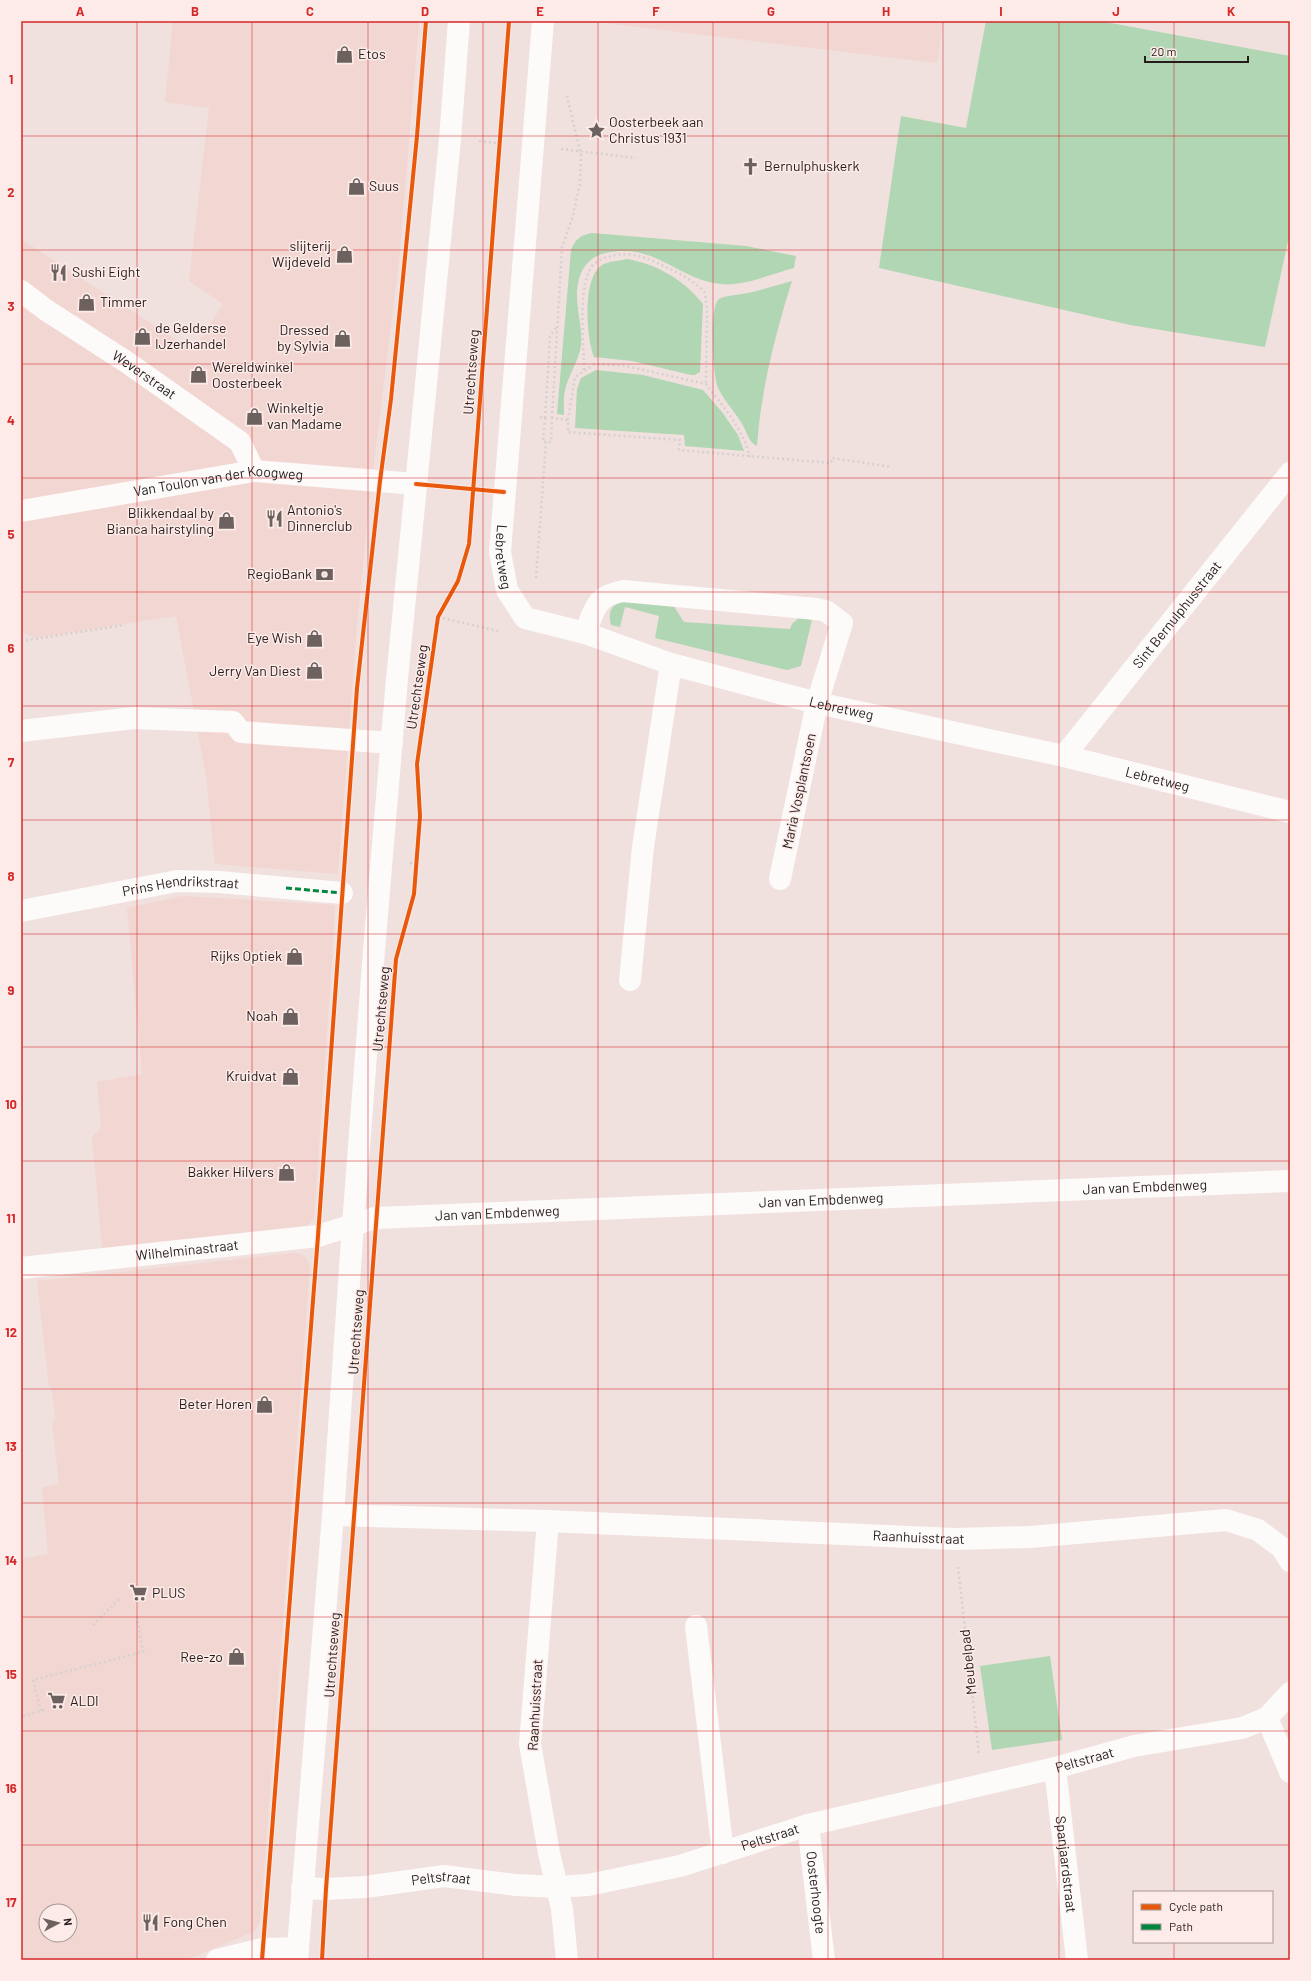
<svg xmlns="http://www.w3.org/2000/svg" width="1311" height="1981" viewBox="0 0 1311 1981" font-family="Barlow,sans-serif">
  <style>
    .built { fill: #f2d6d2; fill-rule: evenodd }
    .green { fill: #b1d6b3 }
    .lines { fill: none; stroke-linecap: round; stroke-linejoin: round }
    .path { stroke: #d6d1d0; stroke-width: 2.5; stroke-dasharray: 2 3; stroke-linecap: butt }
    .minor { stroke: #fdfafa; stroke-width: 22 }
    .major { stroke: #fdfafa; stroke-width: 22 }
    .quiet { stroke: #00873e; stroke-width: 3; stroke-dasharray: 6 3; stroke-linecap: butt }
    .cycleway-casing { stroke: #fcebe8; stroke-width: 6 }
    .cycleway { stroke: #e8590c; stroke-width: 4 }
    .grid { fill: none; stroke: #d62828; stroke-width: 1; stroke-opacity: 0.55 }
    .labels { text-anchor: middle; stroke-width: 3; stroke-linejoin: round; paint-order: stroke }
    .poi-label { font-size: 14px; fill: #261c1b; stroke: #fcebe8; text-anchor: start }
    .street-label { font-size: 14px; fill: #261c1b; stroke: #fcebe8 }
    .neatline { fill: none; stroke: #d62828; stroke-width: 1.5 }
    .grid-label { font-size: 13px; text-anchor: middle; font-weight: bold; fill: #d62828 }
  </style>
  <rect width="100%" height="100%" fill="#f0e0de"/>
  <!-- built -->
  <path class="built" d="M173 21H419L399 260 369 504 356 635 338 874 215 864 206 776 176 616 35 638 21 632V239L193 351 223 304 189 281 209 108 165 102Z
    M588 21H943L937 63Z
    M182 896 335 905 333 946 314 1218 309 1224 304 1226 102 1248 92 1137 101 1128 97 1082 142 1074 127 908Z
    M294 1253 301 1254 307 1259 310 1267 260 1923 253 1932 186 1960H21V1559L48 1554 42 1488 59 1484 52 1421 56 1420 51 1386H49L37 1281ZM46 1911H70V1935H46Z"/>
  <!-- green -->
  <path class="green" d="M986 21H1100L1290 56V232L1265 347 1130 325 879 268 901 116 966 128Z
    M592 233 746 246 796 256 794 268C770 274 746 286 721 284 678 280 655 242 606 253 595 255 586 262 581 273 571 296 583 321 581 345 579 361 568 375 565 391 563 398 564 407 564 415L557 414 571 250C575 239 581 235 592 233Z
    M627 259C657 264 684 280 703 304L700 372 695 375H691L632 361 594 357C586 337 582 278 602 265 609 261 619 261 627 259Z
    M792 281C775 335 761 390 757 446 748 442 747 431 742 424 735 411 722 399 717 385 713 372 709 310 718 300 722 296 730 296 735 295 754 293 773 286 792 281Z
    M596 370 643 375 703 390 722 412 738 435 744 451 685 446 684 435 575 428 577 389 581 378Z
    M623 602 673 605 684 622 790 629 792 624 800 617 812 620 801 666 787 670 655 638 659 616 625 607 620 627 611 625C608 614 610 604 623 602Z
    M1050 1656 1062 1740 992 1750 980 1666Z"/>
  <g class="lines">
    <!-- path -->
    <path class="path" d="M479 141 504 144
      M561 149 636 158
      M584 370C584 345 576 279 595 263 600 259 606 257 612 256 625 252 638 255 651 260 666 267 696 280 705 293L707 310 706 384
      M540 417 545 418 543 442H551L552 418 568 420V432L680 440 679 450 831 463 832 458 892 467
      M545 418 550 336 557 327
      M552 418 562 247 572 219 580 184 581 155 567 96
      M568 420 575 377 595 364 626 366 706 384C723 406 743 429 750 457
      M536 578 546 442
      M438 617 498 631
      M21 641 125 625
      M410 863H416
      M958 1567 979 1755
      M93 1625 119 1599
      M41 1711 33 1680 143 1652 137 1617
      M23 1716 44 1710"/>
    <!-- minor -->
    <g class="minor">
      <path id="s1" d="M543 21 500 552 507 590 525 618 585 633 671 664 817 703 1064 756 1290 812"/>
      <path id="s2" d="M21 291 46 310 128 363 240 442 254 471"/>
      <path id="s3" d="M21 511 254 471 416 484"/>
      <path d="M585 633C595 609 595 596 623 591L816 609 826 611 842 623 817 703 780 879"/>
      <path d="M21 731 134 718 233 722 241 732 392 743"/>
      <path id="s4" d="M1064 756 1290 473"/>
      <path id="s5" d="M21 911 177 881 219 882 342 893"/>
      <path d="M630 980 643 847 671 664"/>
      <path id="s6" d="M21 1268 318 1236 375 1218 1290 1181"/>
      <path id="s7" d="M333 1515 548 1521 955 1539 1030 1537 1226 1520 1258 1530 1282 1548 1290 1561"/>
      <path d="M548 1521 530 1744 549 1853 562 1909 567 1960"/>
      <path d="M696 1626 723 1853"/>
      <path d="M1267 1718 1290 1772"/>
      <path id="s8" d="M1055 1768 1077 1960"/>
      <path id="s9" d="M808 1825 824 1960"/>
      <path id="s10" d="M302 1888 326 1889 365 1887 444 1876 516 1885 557 1887 588 1885 680 1866 808 1825 1055 1768 1134 1746 1242 1728 1267 1718 1290 1693"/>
      <path d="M217 1960 262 1949 298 1948"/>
    </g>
    <!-- major -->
    <path class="major" d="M297 1960 333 1515 353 1225 375 938 397 679 450 139 459 21"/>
    <!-- quiet -->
    <path class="quiet" d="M286 888 342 893"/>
    <defs>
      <path id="cycleway" d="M416 484 504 492
        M262 1960 318 1236 357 688 380 481 391 399 417 136 426 21
        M322 1960 326 1889 396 959 414 894 420 816 417 764 438 617 458 581 469 544 509 21"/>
    </defs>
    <!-- cycleway casing -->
    <use href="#cycleway" class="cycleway-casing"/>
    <!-- cycleway -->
    <use href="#cycleway" class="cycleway"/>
  </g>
  <!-- grid -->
  <path class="grid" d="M137 21V1960M252 21V1960M368 21V1960M483 21V1960M598 21V1960M713 21V1960M828 21V1960M943 21V1960M1059 21V1960M1174 21V1892M21 136H1290M21 250H1290M21 364H1290M21 478H1290M21 592H1290M21 706H1290M21 820H1290M21 934H1290M21 1047H1290M21 1161H1290M21 1275H1290M21 1389H1290M21 1503H1290M21 1617H1290M21 1731H1290M21 1845H1290M1174 1942V1960"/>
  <!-- icons -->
  <defs>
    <symbol id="shop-bare" viewBox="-9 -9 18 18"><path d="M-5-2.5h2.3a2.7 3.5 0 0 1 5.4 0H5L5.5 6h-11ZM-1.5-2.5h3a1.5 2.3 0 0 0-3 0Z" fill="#6d615f" stroke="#fcebe8" stroke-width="2.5" paint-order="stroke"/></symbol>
    <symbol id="sight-bare" viewBox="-9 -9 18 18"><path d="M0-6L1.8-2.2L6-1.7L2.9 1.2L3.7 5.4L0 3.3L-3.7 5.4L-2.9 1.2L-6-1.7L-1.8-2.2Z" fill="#6d615f" stroke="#fcebe8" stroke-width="2.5" paint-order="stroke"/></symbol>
    <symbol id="church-bare" viewBox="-9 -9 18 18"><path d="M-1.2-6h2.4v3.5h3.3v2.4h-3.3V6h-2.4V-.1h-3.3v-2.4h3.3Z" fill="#6d615f" stroke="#fcebe8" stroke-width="2.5" paint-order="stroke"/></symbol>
    <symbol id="restaurant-bare" viewBox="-9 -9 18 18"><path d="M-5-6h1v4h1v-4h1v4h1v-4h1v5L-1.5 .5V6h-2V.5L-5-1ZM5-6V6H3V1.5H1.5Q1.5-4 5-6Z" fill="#6d615f" stroke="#fcebe8" stroke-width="2.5" paint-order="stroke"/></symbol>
    <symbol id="bank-bare" viewBox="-9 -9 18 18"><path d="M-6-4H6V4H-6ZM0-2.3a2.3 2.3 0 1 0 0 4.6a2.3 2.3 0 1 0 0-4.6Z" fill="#6d615f" stroke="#fcebe8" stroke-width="2.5" paint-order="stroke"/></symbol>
    <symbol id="supermarket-bare" viewBox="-9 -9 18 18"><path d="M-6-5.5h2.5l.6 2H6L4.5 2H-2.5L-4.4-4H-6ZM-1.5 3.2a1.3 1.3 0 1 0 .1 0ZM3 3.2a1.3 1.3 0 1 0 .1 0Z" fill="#6d615f" stroke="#fcebe8" stroke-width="2.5" paint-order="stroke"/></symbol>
  </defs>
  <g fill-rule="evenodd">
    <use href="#shop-bare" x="332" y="42" width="25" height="25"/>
    <use href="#sight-bare" x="584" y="118" width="25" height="25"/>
    <use href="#church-bare" x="738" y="154" width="25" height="25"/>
    <use href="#shop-bare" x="344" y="174" width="25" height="25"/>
    <use href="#shop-bare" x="332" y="242" width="25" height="25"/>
    <use href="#restaurant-bare" x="46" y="260" width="25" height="25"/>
    <use href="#shop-bare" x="74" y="290" width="25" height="25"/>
    <use href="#shop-bare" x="130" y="324" width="25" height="25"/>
    <use href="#shop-bare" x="330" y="326" width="25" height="25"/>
    <use href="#shop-bare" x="186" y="362" width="25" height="25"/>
    <use href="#shop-bare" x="242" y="404" width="25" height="25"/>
    <use href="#restaurant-bare" x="262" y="506" width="25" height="25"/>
    <use href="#shop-bare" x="214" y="508" width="25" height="25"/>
    <use href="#bank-bare" x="312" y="562" width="25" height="25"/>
    <use href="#shop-bare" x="302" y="626" width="25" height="25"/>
    <use href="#shop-bare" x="302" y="658" width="25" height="25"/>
    <use href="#shop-bare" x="282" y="944" width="25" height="25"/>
    <use href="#shop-bare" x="278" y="1004" width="25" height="25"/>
    <use href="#shop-bare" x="278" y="1064" width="25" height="25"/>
    <use href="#shop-bare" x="274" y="1160" width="25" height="25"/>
    <use href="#shop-bare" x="252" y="1392" width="25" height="25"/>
    <use href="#supermarket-bare" x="126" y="1580" width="25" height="25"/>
    <use href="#shop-bare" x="224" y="1644" width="25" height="25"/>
    <use href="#supermarket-bare" x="44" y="1688" width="25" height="25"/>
    <use href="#restaurant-bare" x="138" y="1910" width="25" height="25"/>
  </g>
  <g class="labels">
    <!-- poi labels -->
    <g class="poi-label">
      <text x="358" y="59">Etos</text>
      <text x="609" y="127">Oosterbeek aan<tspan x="609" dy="16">Christus 1931</tspan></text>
      <text x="764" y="171">Bernulphuskerk</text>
      <text x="369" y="191">Suus</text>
      <text x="331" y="251" text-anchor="end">slijterij<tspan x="331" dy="16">Wijdeveld</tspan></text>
      <text x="72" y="277">Sushi Eight</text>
      <text x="100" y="307">Timmer</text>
      <text x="155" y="333">de Gelderse<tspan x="155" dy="16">IJzerhandel</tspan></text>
      <text x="329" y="335" text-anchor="end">Dressed<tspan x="329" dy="16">by Sylvia</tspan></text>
      <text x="212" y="372">Wereldwinkel<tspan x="212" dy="16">Oosterbeek</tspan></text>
      <text x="267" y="413">Winkeltje<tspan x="267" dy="16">van Madame</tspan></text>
      <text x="287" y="515">Antonio's<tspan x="287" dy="16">Dinnerclub</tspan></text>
      <text x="214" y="518" text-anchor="end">Blikkendaal by<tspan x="214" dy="16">Bianca hairstyling</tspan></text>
      <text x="312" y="579" text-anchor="end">RegioBank</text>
      <text x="302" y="643" text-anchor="end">Eye Wish</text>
      <text x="301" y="676" text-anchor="end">Jerry Van Diest</text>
      <text x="282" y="961" text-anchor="end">Rijks Optiek</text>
      <text x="278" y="1021" text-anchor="end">Noah</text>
      <text x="277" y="1081" text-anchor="end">Kruidvat</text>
      <text x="274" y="1177" text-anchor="end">Bakker Hilvers</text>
      <text x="252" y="1409" text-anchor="end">Beter Horen</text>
      <text x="152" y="1598">PLUS</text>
      <text x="223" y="1662" text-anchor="end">Ree-zo</text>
      <text x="70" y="1706">ALDI</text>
      <text x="163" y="1927">Fong Chen</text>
    </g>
    <!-- street labels -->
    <g class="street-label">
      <text transform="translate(471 372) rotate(-86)" y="5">Utrechtseweg</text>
      <text dy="5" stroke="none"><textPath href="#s2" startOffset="149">Weverstraat</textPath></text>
      <text dy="5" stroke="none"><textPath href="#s3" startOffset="200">Van Toulon van der Koogweg</textPath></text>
      <text dy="5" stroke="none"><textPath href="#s1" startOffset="538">Lebretweg</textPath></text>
      <text dy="5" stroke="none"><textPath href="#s4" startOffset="181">Sint Bernulphusstraat</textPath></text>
      <text transform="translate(417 687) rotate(-82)" y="5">Utrechtseweg</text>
      <text dy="5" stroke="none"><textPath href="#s1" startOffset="934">Lebretweg</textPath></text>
      <text dy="5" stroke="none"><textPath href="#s1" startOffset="1258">Lebretweg</textPath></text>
      <text transform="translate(799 791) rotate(-78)" y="5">Maria Vosplantsoen</text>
      <text dy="5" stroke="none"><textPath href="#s5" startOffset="162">Prins Hendrikstraat</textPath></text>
      <text transform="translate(381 1009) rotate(-85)" y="5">Utrechtseweg</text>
      <text dy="5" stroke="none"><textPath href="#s6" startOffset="1129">Jan van Embdenweg</textPath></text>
      <text dy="5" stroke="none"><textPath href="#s6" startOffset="805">Jan van Embdenweg</textPath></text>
      <text dy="5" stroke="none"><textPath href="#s6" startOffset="481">Jan van Embdenweg</textPath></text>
      <text dy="5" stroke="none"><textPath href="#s6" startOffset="167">Wilhelminastraat</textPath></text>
      <text transform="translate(356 1332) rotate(-86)" y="5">Utrechtseweg</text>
      <text dy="5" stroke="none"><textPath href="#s7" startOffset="586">Raanhuisstraat</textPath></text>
      <text transform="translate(332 1655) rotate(-86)" y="5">Utrechtseweg</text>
      <text transform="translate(968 1662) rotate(-96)" y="5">Meubelpad</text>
      <text transform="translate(535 1705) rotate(-87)" y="5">Raanhuisstraat</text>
      <text dy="5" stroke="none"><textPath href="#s10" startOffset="800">Peltstraat</textPath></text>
      <text dy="5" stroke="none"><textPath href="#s10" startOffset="476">Peltstraat</textPath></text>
      <text dy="5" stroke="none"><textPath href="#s8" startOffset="97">Spanjaardstraat</textPath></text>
      <text dy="5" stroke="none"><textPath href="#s10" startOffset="140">Peltstraat</textPath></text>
      <text dy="5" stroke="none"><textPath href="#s9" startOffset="68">Oosterhoogte</textPath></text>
    </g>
  </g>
  <!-- border -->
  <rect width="1311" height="1981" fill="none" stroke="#fcebe8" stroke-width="44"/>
  <!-- legend -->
  <rect x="1133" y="1891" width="140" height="52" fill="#fcebe8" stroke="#a69896"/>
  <rect x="1141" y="1904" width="20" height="6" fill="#e8590c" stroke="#a69896"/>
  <text x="1169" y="1911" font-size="12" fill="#261c1b">Cycle path</text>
  <rect x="1141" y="1924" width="20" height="6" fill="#00873e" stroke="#a69896"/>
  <text x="1169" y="1931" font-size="12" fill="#261c1b">Path</text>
  <!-- north arrow -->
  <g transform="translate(58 1923) rotate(83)"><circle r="19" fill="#fcebe8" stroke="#a69896"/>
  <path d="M0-3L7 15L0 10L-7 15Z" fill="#6d615f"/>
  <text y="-6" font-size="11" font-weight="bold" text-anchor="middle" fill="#261c1b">N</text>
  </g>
  <!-- scale -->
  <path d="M1145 56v6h103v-6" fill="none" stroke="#261c1b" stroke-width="2"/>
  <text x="1151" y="56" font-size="12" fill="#261c1b" stroke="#fcebe8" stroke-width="3" paint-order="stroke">20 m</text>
  <rect x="22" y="22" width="1267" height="1937" class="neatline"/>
  <g class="grid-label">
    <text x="80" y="16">A</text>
    <text x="195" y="16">B</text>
    <text x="310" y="16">C</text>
    <text x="425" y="16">D</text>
    <text x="540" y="16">E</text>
    <text x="656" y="16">F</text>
    <text x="771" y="16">G</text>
    <text x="886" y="16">H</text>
    <text x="1001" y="16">I</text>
    <text x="1116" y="16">J</text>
    <text x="1231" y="16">K</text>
    <text x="11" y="84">1</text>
    <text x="11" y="197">2</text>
    <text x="11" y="311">3</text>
    <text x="11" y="425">4</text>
    <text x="11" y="539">5</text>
    <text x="11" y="653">6</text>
    <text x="11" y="767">7</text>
    <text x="11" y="881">8</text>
    <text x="11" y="995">9</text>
    <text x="11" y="1109">10</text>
    <text x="11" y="1223">11</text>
    <text x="11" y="1337">12</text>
    <text x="11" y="1451">13</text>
    <text x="11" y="1565">14</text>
    <text x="11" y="1679">15</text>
    <text x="11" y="1793">16</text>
    <text x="11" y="1907">17</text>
  </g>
</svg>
